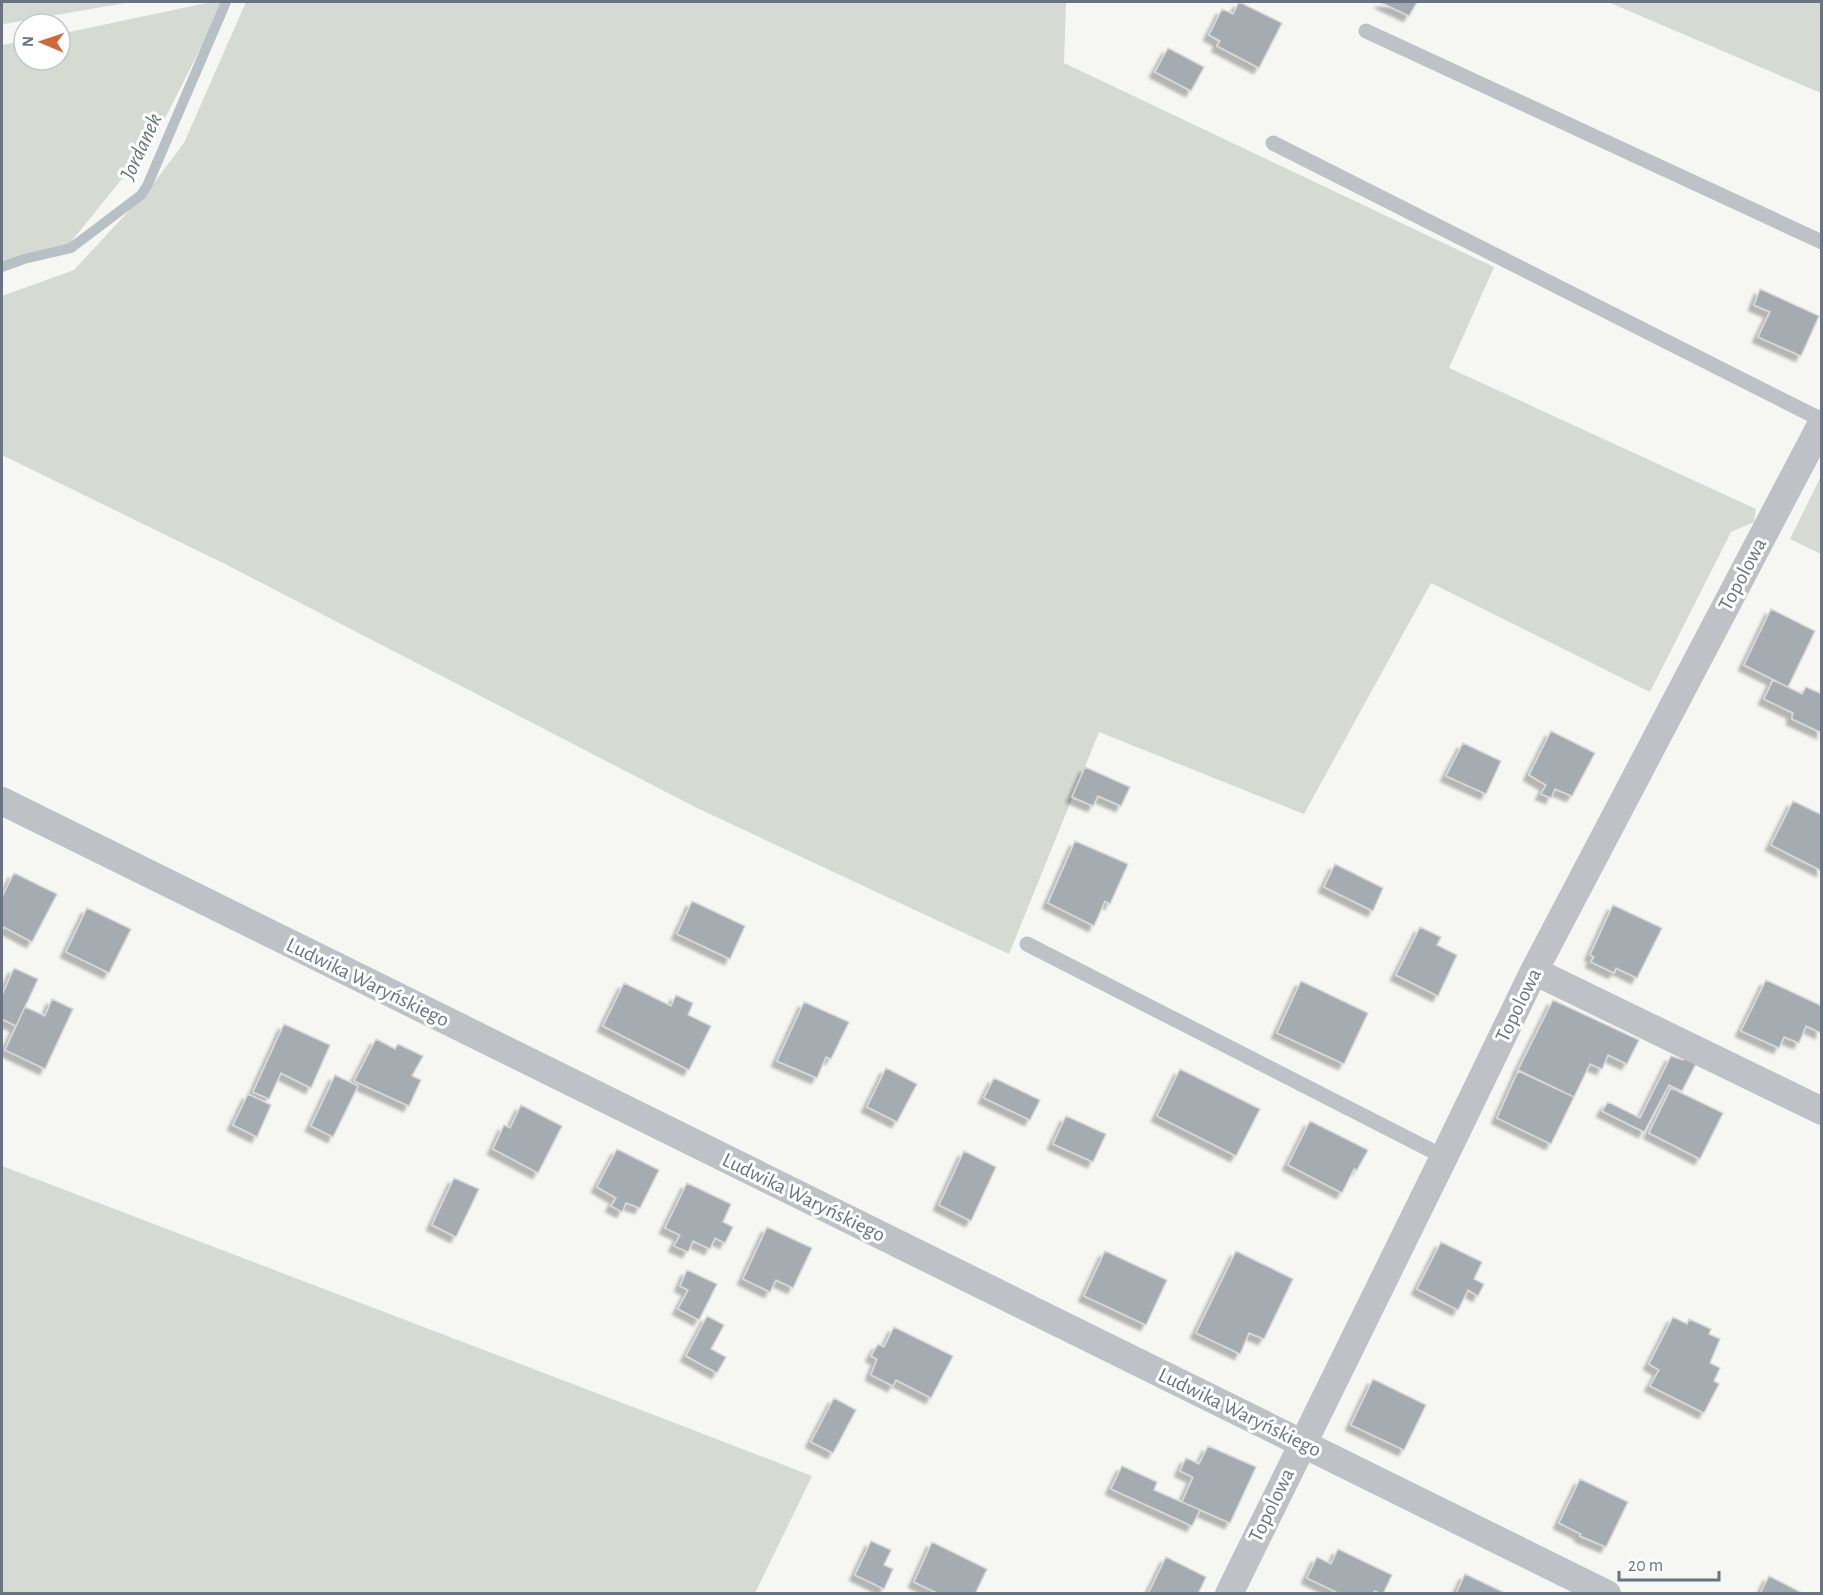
<svg xmlns="http://www.w3.org/2000/svg" width="1823" height="1595" viewBox="0 0 1823 1595" font-family="'Alegreya Sans',sans-serif">
  <style>
    .green { fill: #d5dad3 }
    .lines { fill: none; stroke-linecap: round; stroke-linejoin: round }
    .stream { stroke: #b7c0c5; stroke-width: 10 }
    .building { fill: #a4abb1; stroke: #d7d7d6; stroke-width: 1.5; filter: url(#shadow) }
    .lane { stroke: #bec1c5; stroke-width: 15 }
    .street { stroke: #bec1c5; stroke-width: 28 }
    .labels { text-anchor: middle; stroke-width: 6; stroke-linejoin: round; paint-order: stroke }
    .street-label { font-size: 21px; fill: #687481; stroke: #fff }
    .water-label { font-size: 22px; font-style: italic; fill: #64747d; stroke: #fff }
  </style>
  <defs>
    <filter id="shadow"><feDropShadow dx="-5.5" dy="5.5" stdDeviation="1.5" flood-color="#0004"/></filter>
  </defs>
  <rect width="100%" height="100%" fill="#f6f6f3"/>
  <!-- green -->
  <path class="green" d="M2 2H131L4 24H2Z
    M211 2H224L155 138 66 248 2 271V45L24 41V60H60V34Z
    M246 2H1066L1064 63 1494 267 1449 368 1756 509 1754 522 1731 532 1650 692 1431 583 1304 814 1099 732 1009 954 697 808 225 564 2 455V296L74 270 150 188 184 143Z
    M1608 2H1821V93Z
    M1821 476 1822 554H1821L1790 539Z
    M2 1166 714 1438 812 1476 755 1593H2Z"/>
  <g class="lines">
    <!-- stream -->
    <path class="stream" d="M2 267 24 259 71 248 141 195 147 186 226 2"/>
  </g>
  <!-- building -->
  <path class="building" d="M1239 2 1282 23 1259 68 1217 46 1220 41 1209 35 1222 9 1233 14Z
    M1380 2H1417L1409 16Z
    M1168 48 1204 67 1191 91 1155 72Z
    M1760 289 1819 316 1801 356 1758 337 1770 312 1754 305Z
    M1771 609 1815 631 1788 687 1744 665Z
    M1773 680 1802 694 1806 687 1822 694V733L1792 719 1793 713 1764 699Z
    M1551 731 1595 753 1572 796 1555 789 1551 798 1541 794 1546 785 1529 775Z
    M1463 743 1501 761 1486 794 1446 776Z
    M1085 767 1130 787 1121 806 1098 796 1093 806 1072 797Z
    M1793 801 1822 815V871L1771 845Z
    M1075 841 1128 864 1110 904 1105 901 1094 926 1048 903Z
    M1335 864 1383 888 1373 911 1324 887Z
    M14 873 57 894 32 942 4 927 2 931V897Z
    M692 901 745 926 730 959 677 934Z
    M1613 905 1662 928 1637 978 1616 968 1614 973 1591 962 1594 957 1590 955Z
    M87 908 131 929 109 973 66 952Z
    M1420 927 1441 937 1437 945 1457 955 1438 996 1396 975Z
    M14 968 38 979 16 1026 2 1019V995Z
    M1766 980 1822 1006 1821 1033 1806 1026 1799 1043 1784 1037 1779 1048 1741 1031Z
    M1301 981 1368 1013 1344 1064 1277 1033Z
    M624 983 671 1006 676 995 693 1003 688 1015 711 1026 689 1070 603 1026Z
    M52 999 73 1009 45 1069 5 1050 25 1007 45 1016Z
    M1553 1000 1639 1040 1627 1064 1608 1055 1602 1069 1590 1064 1574 1097 1518 1070Z
    M804 1002 849 1022 831 1059 826 1057 817 1078 777 1061Z
    M284 1024 330 1045 311 1088 281 1073 269 1099 253 1092Z
    M376 1039 395 1049 398 1044 423 1056 412 1076 421 1080 409 1106 354 1081Z
    M1688 1051 1700 1056 1682 1091 1669 1085 1644 1132 1602 1111 1608 1102 1640 1118 1671 1056 1683 1060Z
    M886 1068 917 1084 897 1122 867 1107Z
    M1180 1069 1260 1109 1236 1156 1157 1116Z
    M1518 1071 1574 1097 1551 1144 1497 1118Z
    M335 1075 358 1086 333 1137 311 1126Z
    M994 1078 1040 1100 1030 1120 984 1098Z
    M1671 1088 1723 1113 1700 1159 1649 1133Z
    M248 1094 271 1105 257 1137 233 1125Z
    M521 1105 562 1126 538 1173 493 1149 504 1125 510 1128Z
    M1066 1116 1106 1134 1093 1162 1053 1144Z
    M1310 1121 1368 1150 1357 1170 1354 1169 1342 1193 1288 1165Z
    M617 1149 659 1170 640 1208 626 1203 622 1212 611 1206 616 1198 597 1187Z
    M964 1151 996 1167 971 1221 939 1205Z
    M454 1178 479 1189 456 1237 432 1225Z
    M687 1183 731 1204 723 1222 733 1227 725 1243 715 1238 710 1249 693 1241 688 1252 674 1246 680 1235 665 1228Z
    M767 1227 812 1248 793 1288 776 1280 770 1292 743 1279Z
    M1441 1242 1482 1262 1474 1279 1484 1284 1478 1296 1468 1290 1458 1310 1417 1289Z
    M1105 1251 1167 1280 1146 1325 1084 1296Z
    M1236 1251 1293 1279 1264 1339 1249 1333 1240 1354 1196 1333Z
    M687 1270 717 1284 699 1320 678 1309 688 1290 680 1286Z
    M707 1316 724 1325 711 1349 726 1357 717 1373 686 1356Z
    M1673 1317 1687 1324 1689 1319 1711 1329 1709 1334 1720 1339 1710 1363 1720 1368 1714 1381 1719 1384 1704 1413 1650 1386 1659 1370 1649 1364Z
    M894 1327 953 1356 931 1398 896 1380 893 1386 871 1375 877 1359 871 1356 878 1344 884 1347Z
    M1373 1379 1426 1405 1404 1450 1351 1425Z
    M834 1398 856 1410 833 1453 811 1442Z
    M1208 1446 1256 1467 1230 1523 1182 1502 1193 1477 1180 1471 1186 1458 1199 1464Z
    M1122 1466 1157 1482 1154 1490 1200 1510 1192 1526 1111 1489Z
    M1580 1479 1628 1502 1606 1547 1580 1536 1581 1534 1559 1523Z
    M871 1541 891 1550 884 1565 893 1569 884 1589 855 1575Z
    M932 1542 987 1569 975 1594H939L914 1582Z
    M1338 1549 1392 1575 1383 1594 1374 1591 1373 1594H1340L1307 1578 1317 1557 1331 1564Z
    M1166 1557 1206 1577 1198 1594H1148Z
    M1465 1574 1505 1593 1504 1594H1456Z
    M1769 1576 1804 1594H1760Z"/>
  <g class="lines">
    <!-- lane -->
    <path class="lane" d="M1366 31 1822 242
      M1273 143 1822 420
      M1027 944 1444 1157"/>
    <!-- street -->
    <path class="street" d="M2 801 1607 1594
      M1534 971 1822 1111
      M1229 1594 1444 1157 1534 971 1822 423"/>
  </g>
  <g class="labels">
    <!-- street labels -->
    <g class="street-label">
      <text transform="translate(1742 574) rotate(-62)" y="7">Topolowa</text>
      <text transform="translate(368 982) rotate(26)" y="7">Ludwika Waryńskiego</text>
      <text transform="translate(1518 1005) rotate(-64)" y="7">Topolowa</text>
      <text transform="translate(804 1197) rotate(26)" y="7">Ludwika Waryńskiego</text>
      <text transform="translate(1240 1412) rotate(26)" y="7">Ludwika Waryńskiego</text>
      <text transform="translate(1271 1505) rotate(-64)" y="7">Topolowa</text>
    </g>
    <!-- water labels -->
    <g class="water-label">
      <text transform="translate(140 146) rotate(-65)" y="8">Jordanek</text>
    </g>
  </g>
  <!-- border -->
  <rect width="1823" height="1595" fill="none" stroke="#687481" stroke-width="6"/>
  <!-- north arrow -->
  <g transform="translate(42 42) rotate(272)"><circle r="28" fill="#ffffff" stroke="#c3c7cd" stroke-width="1.5"/>
  <path d="M0-4.5L10 22L0 15L-10 22Z" fill="#d06839"/>
  <text y="-9" font-size="16" font-weight="bold" text-anchor="middle" fill="#687481">N</text>
  </g>
  <!-- scale -->
  <path d="M1619 1571v9h100v-9" fill="none" stroke="#687481" stroke-width="3"/>
  <text x="1628" y="1571" font-size="18" fill="#687481" stroke="#ffffff" stroke-width="4.5" paint-order="stroke">20 m</text>
</svg>
